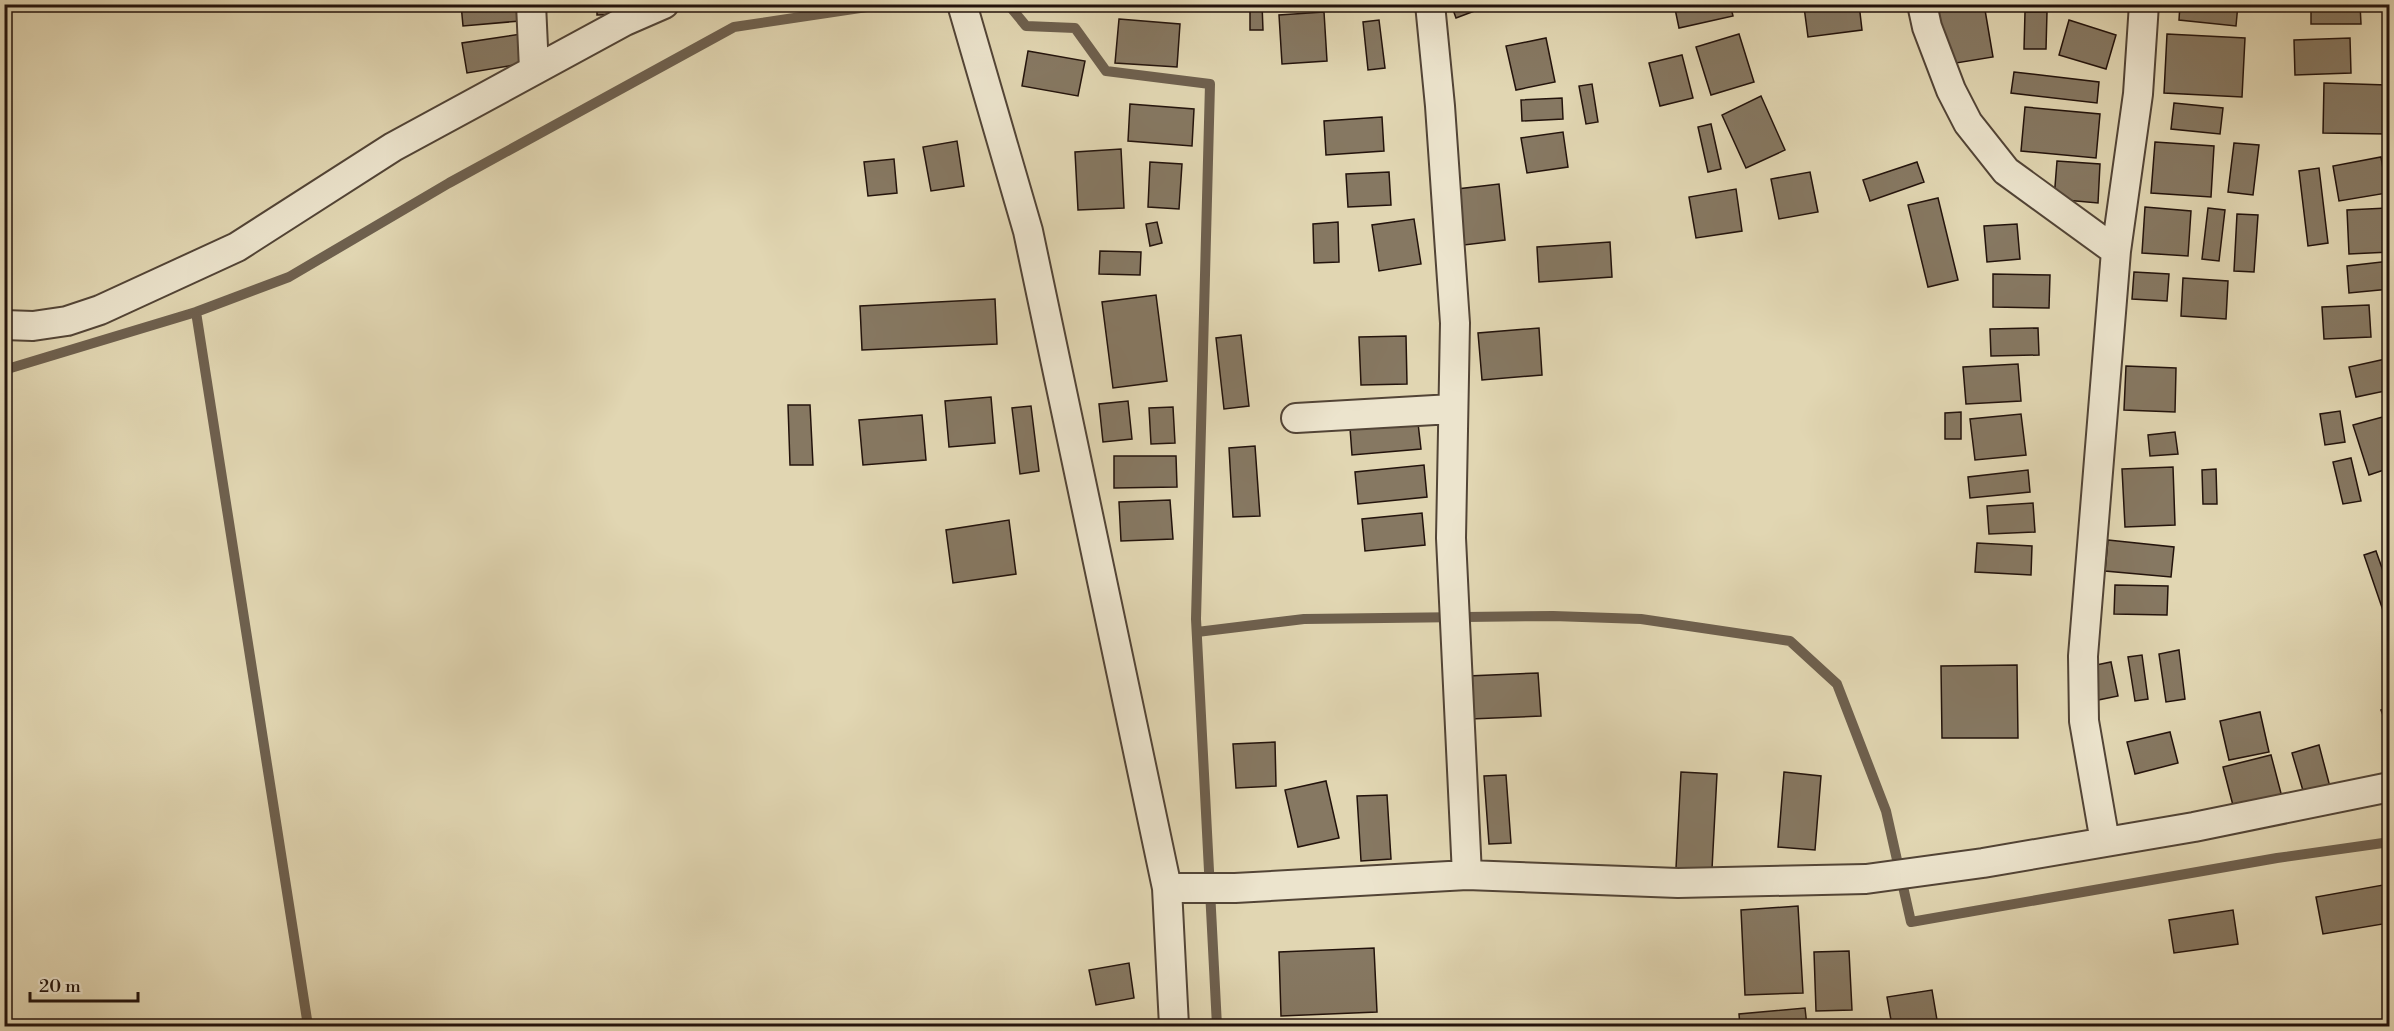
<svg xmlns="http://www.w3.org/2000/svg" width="2394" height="1031" viewBox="0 0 2394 1031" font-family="'Libre Bodoni',serif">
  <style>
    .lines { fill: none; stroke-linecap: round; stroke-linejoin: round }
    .stream { stroke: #6e604e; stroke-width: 10 }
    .building { fill: #867862; stroke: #23130c; stroke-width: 1.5 }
    .street-casing { stroke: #524436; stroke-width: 32 }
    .street { stroke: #ece4cd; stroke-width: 28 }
  </style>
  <rect width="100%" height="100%" fill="#e1d6b2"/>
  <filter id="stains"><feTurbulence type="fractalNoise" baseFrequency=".00333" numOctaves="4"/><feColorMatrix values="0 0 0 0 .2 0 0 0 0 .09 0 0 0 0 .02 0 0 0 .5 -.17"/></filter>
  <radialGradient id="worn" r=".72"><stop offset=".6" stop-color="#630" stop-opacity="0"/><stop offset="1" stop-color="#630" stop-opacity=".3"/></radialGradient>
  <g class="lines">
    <!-- stream -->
    <path class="stream" d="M1008 4 1026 26 1075 28 1106 71 1210 84 1196 619 1217 1026
      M196 312 308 1026
      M4 370 196 312 289 277 449 183 734 27 887 4
      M1197 632 1304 619 1553 616 1641 619 1790 641 1837 684 1886 811 1911 922 2277 858 2390 842"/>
  </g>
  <!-- building -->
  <path class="building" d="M461 4H519L520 21 463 26Z
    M597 4H626V14L597 15Z
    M1250 4H1262L1263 30H1250Z
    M1451 4H1493L1456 18Z
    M1674 4H1730L1733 16 1679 28Z
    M1823 4H1859L1862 30 1808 37 1804 7Z
    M1933 4H1984L1993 57 1944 65Z
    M2180 4H2238L2236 26 2179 20Z
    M2311 4H2360L2361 24H2311Z
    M1324 12 1327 61 1282 64 1279 15Z
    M2025 12H2047L2046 49H2024Z
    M1119 19 1180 24 1177 67 1115 63Z
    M1379 20 1385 68 1368 70 1363 22Z
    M2069 20 2116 35 2106 69 2059 55Z
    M521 34 526 63 467 73 462 43Z
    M1739 34 1754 82 1711 95 1696 47Z
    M2167 34 2245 38 2242 97 2164 93Z
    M1546 38 1555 82 1516 90 1506 46Z
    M2350 38 2351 73 2295 75 2294 40Z
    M1028 51 1085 61 1078 96 1022 86Z
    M1682 55 1693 98 1660 106 1649 63Z
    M2014 72 2099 82 2097 103 2011 93Z
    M2324 83 2387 85V134L2323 133Z
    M1592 84 1598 122 1586 124 1579 86Z
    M1761 96 1785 150 1746 168 1722 115Z
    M1562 98 1563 119 1522 121 1521 100Z
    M2174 103 2223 108 2220 134 2171 129Z
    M1130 104 1194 109 1192 146 1128 141Z
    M2025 107 2100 114 2096 158 2021 151Z
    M1382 117 1384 151 1326 155 1324 121Z
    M1711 124 1721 169 1708 172 1698 127Z
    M1563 132 1568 167 1527 173 1521 138Z
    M957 141 964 186 931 191 923 147Z
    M2155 142 2214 146 2211 197 2151 193Z
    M2234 143 2259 145 2253 195 2228 192Z
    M1121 149 1124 208 1078 210 1075 152Z
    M2381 157 2387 193 2339 201 2333 166Z
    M894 159 897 193 868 196 864 162Z
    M2057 161 2100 164 2098 203 2054 199Z
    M1150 162 1182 164 1179 209 1148 207Z
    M1917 162 1924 182 1870 201 1863 180Z
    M2319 168 2328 243 2308 246 2299 171Z
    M1389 172 1391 205 1348 207 1346 174Z
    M1810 172 1818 212 1779 219 1771 179Z
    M1499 184 1505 240 1464 245 1457 189Z
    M1736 189 1742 231 1696 238 1689 197Z
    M1938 198 1958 280 1928 287 1908 205Z
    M2145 207 2191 211 2188 256 2142 253Z
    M2208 208 2225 210 2219 261 2202 259Z
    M2387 208 2390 252 2349 254 2347 210Z
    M2237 214 2258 215 2254 272 2234 271Z
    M1414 219 1421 264 1379 271 1372 225Z
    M1157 222 1162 243 1150 246 1146 224Z
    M1338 222 1339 262 1314 263 1313 224Z
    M2017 224 2020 259 1987 262 1984 226Z
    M1610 242 1612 277 1539 282 1537 247Z
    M1100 251 1141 252 1140 275 1099 274Z
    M2390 261V289L2349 293 2347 266Z
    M2134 272 2169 274 2167 301 2132 299Z
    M1993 274 2050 275 2049 308 1993 307Z
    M2183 278 2228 281 2226 319 2181 316Z
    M1156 295 1167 381 1113 388 1102 302Z
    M995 299 997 344 862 350 860 306Z
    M2369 305 2371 337 2324 339 2322 307Z
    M1539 328 1542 375 1482 380 1478 333Z
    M2038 328 2039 355 1991 356 1990 329Z
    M1241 335 1249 406 1224 409 1216 338Z
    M1406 336 1407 384 1361 385 1359 337Z
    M2390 358V390L2356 397 2349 367Z
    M2018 364 2021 401 1966 404 1963 367Z
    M2126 366 2176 368 2175 412 2124 410Z
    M991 397 995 443 949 447 945 401Z
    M1128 401 1132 439 1103 442 1099 404Z
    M788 405H810L813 465H790Z
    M1031 406 1039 471 1020 474 1012 408Z
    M1173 407 1175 443 1151 444 1149 408Z
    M2340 411 2345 442 2325 445 2320 414Z
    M1961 412V439H1945V413Z
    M2021 414 2026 455 1975 460 1970 419Z
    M922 415 926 460 863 465 859 420Z
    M2390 415V468L2369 475 2353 425Z
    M1418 423 1421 449 1352 455 1350 428Z
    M2175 432 2178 454 2150 456 2148 435Z
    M1255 446 1260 516 1233 517 1229 448Z
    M1114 456H1176L1177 487 1114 488Z
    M2351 458 2361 501 2343 504 2333 462Z
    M1424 465 1427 497 1358 504 1355 472Z
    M2173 467 2175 525 2125 527 2122 469Z
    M2216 469 2217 504H2203L2202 470Z
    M2028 470 2030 492 1970 498 1968 477Z
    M1170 500 1173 539 1121 541 1119 502Z
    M2033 503 2035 532 1989 534 1987 506Z
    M1422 513 1425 545 1365 551 1362 519Z
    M1009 520 1016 574 953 583 946 530Z
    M2108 540 2174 547 2171 577 2105 571Z
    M1977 543 2032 546 2031 575 1975 572Z
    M2376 551 2390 591V625H2388L2364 555Z
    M2115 585 2168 586 2167 615 2114 614Z
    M2179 650 2185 699 2166 702 2159 654Z
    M2142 655 2148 699 2135 701 2128 657Z
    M2111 662 2118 696 2098 700 2091 666Z
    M2017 665 2018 738H1942L1941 666Z
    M1538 673 1541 716 1470 719 1468 676Z
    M2390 707V734L2381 710Z
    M2260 712 2269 752 2229 760 2220 721Z
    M2170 732 2178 763 2135 774 2127 742Z
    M1275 742 1276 786 1236 788 1233 744Z
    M2319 745 2330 787 2304 794 2292 753Z
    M2271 755 2283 801 2235 813 2223 767Z
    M1681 772 1717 774 1712 869 1676 868Z
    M1784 772 1821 776 1815 850 1778 847Z
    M1506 775 1511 843 1489 844 1484 776Z
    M1326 781 1339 838 1298 847 1285 790Z
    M1387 795 1391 859 1361 861 1357 796Z
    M2383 885 2389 923 2323 934 2316 897Z
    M1798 906 1803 993 1745 995 1741 910Z
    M2233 910 2238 944 2174 953 2169 920Z
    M1374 948 1377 1012 1281 1016 1279 952Z
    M1849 951 1852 1010 1816 1011 1814 952Z
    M1129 963 1134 998 1096 1005 1089 970Z
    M1932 990 1938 1026H1892L1887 997Z
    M1805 1008 1807 1026H1740L1739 1014Z"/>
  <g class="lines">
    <defs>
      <path id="street" d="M531 4 534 69
        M962 4 1028 231 1167 888 1174 1026
        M1430 4 1440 106 1455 323 1451 538 1467 875
        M1922 4 1927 27 1951 90 1968 123 2006 171 2116 251
        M4 325 33 326 67 321 100 310 237 247 393 147 625 21 664 4
        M1296 418 1452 409
        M2105 842 2084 721 2083 656 2116 251 2138 94 2144 4
        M1167 888H1235L1467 875 1678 883 1866 879 1983 863 2194 827 2390 787"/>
    </defs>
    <!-- street casing -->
    <use href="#street" class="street-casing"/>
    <!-- street -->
    <use href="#street" class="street"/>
  </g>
  <!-- margin -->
  <rect width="2394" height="1031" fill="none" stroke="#e1d6b2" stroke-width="24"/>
  <rect x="6" y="6" width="2382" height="1019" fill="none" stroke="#23130c" stroke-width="3"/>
  <rect x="12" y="12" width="2370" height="1007" fill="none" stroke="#23130c" stroke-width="1.5"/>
  <!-- scale -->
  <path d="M30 992v9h108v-9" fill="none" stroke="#23130c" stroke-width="3"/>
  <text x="39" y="992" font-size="18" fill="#23130c" stroke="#ece4cd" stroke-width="4.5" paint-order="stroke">20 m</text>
  <rect width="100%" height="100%" filter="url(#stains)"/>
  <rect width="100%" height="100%" fill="url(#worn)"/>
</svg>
